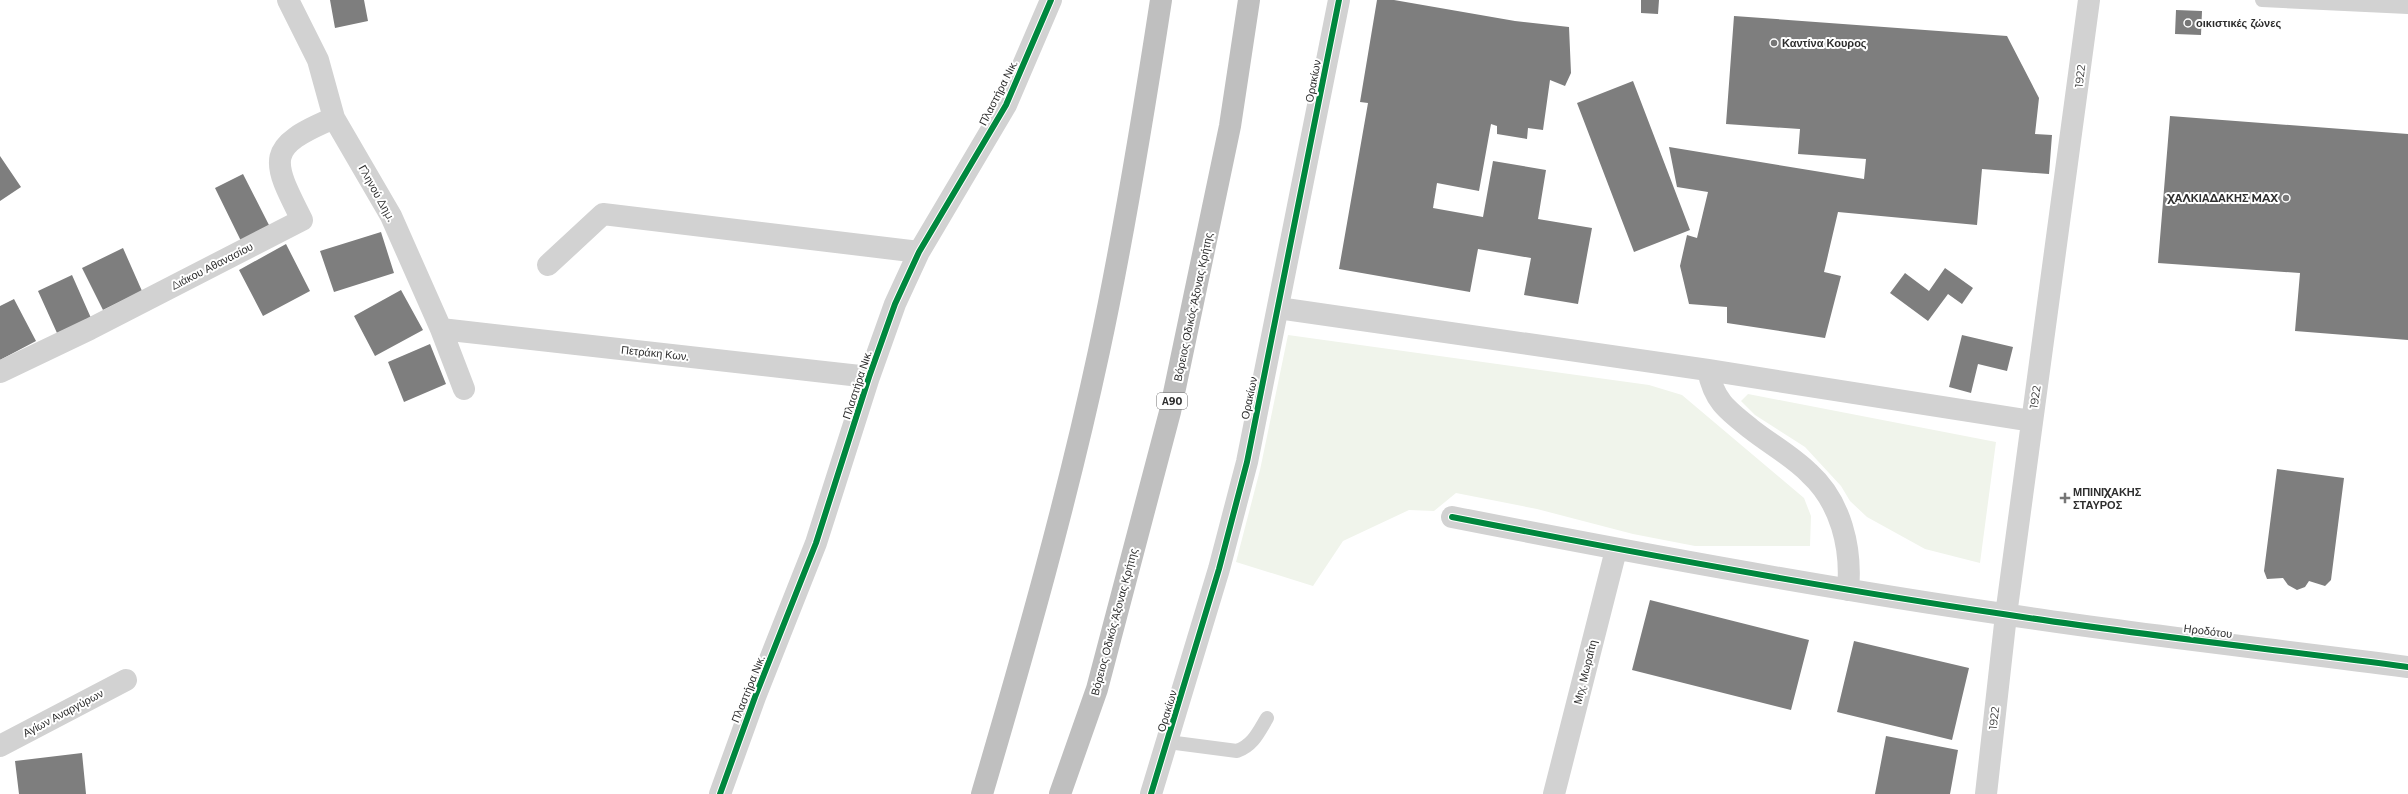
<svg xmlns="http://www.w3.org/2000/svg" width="2408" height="794" viewBox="0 0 2408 794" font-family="Montserrat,sans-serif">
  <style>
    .grass { fill: #f0f4eb }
    .building { fill: #7e7e7e }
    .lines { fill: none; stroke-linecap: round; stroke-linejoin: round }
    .service { stroke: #d2d2d2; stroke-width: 14 }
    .minor { stroke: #d2d2d2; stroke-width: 22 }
    .motorway { stroke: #bfbfbf; stroke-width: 22 }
    .cycleway-casing { stroke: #fff; stroke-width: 8 }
    .cycleway { stroke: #00873e; stroke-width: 6 }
    .poi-dot { fill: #767676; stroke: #fff; stroke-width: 1.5 }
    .labels { text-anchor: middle; stroke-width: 4; stroke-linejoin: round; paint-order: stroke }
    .shield { fill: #fff; stroke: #6c6c6c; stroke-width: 1 }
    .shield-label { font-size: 10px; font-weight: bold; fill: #2d2d2d }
    .poi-label { font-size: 11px; font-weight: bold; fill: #2d2d2d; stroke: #fff; text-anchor: start }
    .street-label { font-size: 11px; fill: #2d2d2d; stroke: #fff }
  </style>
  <rect width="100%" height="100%" fill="#fff"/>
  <!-- grass -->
  <path class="grass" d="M1288 335 1649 385 1682 395 1804 498 1811 516 1810 546H1695L1633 534 1537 509 1456 493 1434 511 1409 510 1343 541 1313 586 1236 562 1260 470Z
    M1748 394 1996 442 1980 563 1925 549 1867 517 1850 501 1841 486 1805 447 1755 415 1741 401Z"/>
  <!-- building -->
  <path class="building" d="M330 0H364L368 21 335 28Z
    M1377 0H1394L1515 21 1569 27 1571 73 1565 86 1550 80 1543 130 1528 128 1527 139 1497 134V126L1491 124 1479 191 1437 183 1433 208 1483 217 1493 161 1546 170 1538 219 1592 228 1578 304 1524 295 1531 258 1478 249 1470 292 1339 269 1368 103 1360 102Z
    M1641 0H1659L1658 14 1641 13Z
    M2176 10 2202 11 2201 35 2175 34Z
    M1734 16 2007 36 2039 98 2035 134 2052 135 2049 174 1982 169 1977 225 1838 212 1824 272 1841 276 1825 338 1727 323V307L1689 304 1680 266 1687 235 1697 238 1708 192 1677 187 1669 147 1864 179 1866 159 1798 154 1800 129 1726 124Z
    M1633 81 1690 230 1634 252 1577 103Z
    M2170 116 2408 134V340L2295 331 2300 273 2158 263Z
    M0 156 21 187 0 201Z
    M243 174 270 227 241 241 215 188Z
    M381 232 394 273 334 292 320 251Z
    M286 244 310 291 263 316 239 270Z
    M123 248 142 291 103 310 82 268Z
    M1945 268 1973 288 1962 304 1948 294 1928 321 1890 293 1905 273 1929 291Z
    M72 275 91 318 57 333 38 291Z
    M401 290 423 330 375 356 354 316Z
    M14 299 36 341 0 360V306Z
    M1962 335 2013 347 2007 371 1978 364 1971 393 1949 387Z
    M430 344 446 384 404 402 388 362Z
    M2277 469 2344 478 2331 580 2325 586 2309 581 2305 587 2297 590 2288 585 2283 578 2267 579 2264 571Z
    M1650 600 1809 640 1791 710 1632 670Z
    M1854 641 1969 668 1952 740 1837 712Z
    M1886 736 1958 750 1950 794H1875Z
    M82 753 86 794H19L15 761Z"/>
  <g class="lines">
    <!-- service -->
    <path class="service" d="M2262 0 2408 7
      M1168 742 1237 751C1253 745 1258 733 1267 718"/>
    <!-- minor -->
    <path class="minor" d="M288 0 318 60 334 118 391 216 441 329 464 389
      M548 265 603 214 919 252
      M1278 308 1708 370 2032 421
      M441 329 869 377
      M1708 370C1714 401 1727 410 1751 429 1770 444 1792 456 1809 473 1841 502 1852 548 1848 590
      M0 372 90 329 302 220C271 159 265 147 334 118
      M1452 517C1635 553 1818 587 2003 614 2137 635 2273 649 2408 667
      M0 746 126 680
      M720 794 755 697 816 543 869 377 895 304 919 252 1006 105 1051 0
      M1151 794 1219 569 1247 462 1339 0
      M1554 794 1616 550
      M1986 794 2006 615 2089 0"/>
    <!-- motorway -->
    <path class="motorway" d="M982 794C1025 648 1067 500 1099 351 1124 235 1143 117 1161 0
      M1060 794 1097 689 1170 412 1230 126 1249 0"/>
    <defs>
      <path id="cycleway" d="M1452 517C1635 553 1818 587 2003 614 2137 635 2273 649 2408 667
        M720 794 755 697 816 543 869 377 895 304 919 252 1006 105 1051 0
        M1151 794 1219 569 1247 462 1339 0"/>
    </defs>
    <!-- cycleway casing -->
    <use href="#cycleway" class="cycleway-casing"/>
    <!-- cycleway -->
    <use href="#cycleway" class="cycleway"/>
  </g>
  <!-- markers -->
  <g class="poi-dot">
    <circle cx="2188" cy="23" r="4"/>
    <circle cx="1774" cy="43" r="4"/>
    <circle cx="2286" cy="198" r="4"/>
    <path d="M2063 492h4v4h4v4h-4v4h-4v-4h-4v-4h4z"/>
  </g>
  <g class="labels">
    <!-- shield labels -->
    <rect class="shield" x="1157" y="393" width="30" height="16" rx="3"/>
    <g class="shield-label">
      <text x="1172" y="405">Α90</text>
    </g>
    <!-- poi labels -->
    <g class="poi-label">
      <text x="2196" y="27">οικιστικές ζώνες</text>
      <text x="1782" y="47">Καντίνα Κουρος</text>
      <text x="2278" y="202" text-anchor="end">ΧΑΛΚΙΑΔΑΚΗΣ MAX</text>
      <text x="2073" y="496">ΜΠΙΝΙΧΑΚΗΣ<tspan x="2073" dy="13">ΣΤΑΥΡΟΣ</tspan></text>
    </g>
    <!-- street labels -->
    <g class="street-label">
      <text transform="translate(2080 76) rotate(-83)" y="4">1922</text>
      <text transform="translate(1313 81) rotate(-79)" y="4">Ορακίων</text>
      <text transform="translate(998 93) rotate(-63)" y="4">Πλαστήρα Νικ.</text>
      <text transform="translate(377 193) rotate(61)" y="4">Γληνού Δημ.</text>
      <text transform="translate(212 266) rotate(-27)" y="4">Διάκου Αθανασίου</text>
      <text transform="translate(1193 307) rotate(-78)" y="4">Βόρειος Οδικός Άξονας Κρήτης</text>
      <text transform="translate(655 353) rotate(6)" y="4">Πετράκη Κων.</text>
      <text transform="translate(857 385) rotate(-72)" y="4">Πλαστήρα Νικ.</text>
      <text transform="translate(2035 397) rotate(-82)" y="4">1922</text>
      <text transform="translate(1249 398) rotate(-78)" y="4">Ορακίων</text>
      <text transform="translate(1114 622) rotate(-75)" y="4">Βόρειος Οδικός Άξονας Κρήτης</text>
      <text transform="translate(2208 631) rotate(7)" y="4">Ηροδότου</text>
      <text transform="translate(1585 672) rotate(-76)" y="4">Μιχ. Μωραΐτη</text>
      <text transform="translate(748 689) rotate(-68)" y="4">Πλαστήρα Νικ.</text>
      <text transform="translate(1167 711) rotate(-73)" y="4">Ορακίων</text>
      <text transform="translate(63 713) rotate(-28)" y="4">Αγίων Αναργύρων</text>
      <text transform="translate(1994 718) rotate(-83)" y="4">1922</text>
    </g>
  </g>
</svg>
